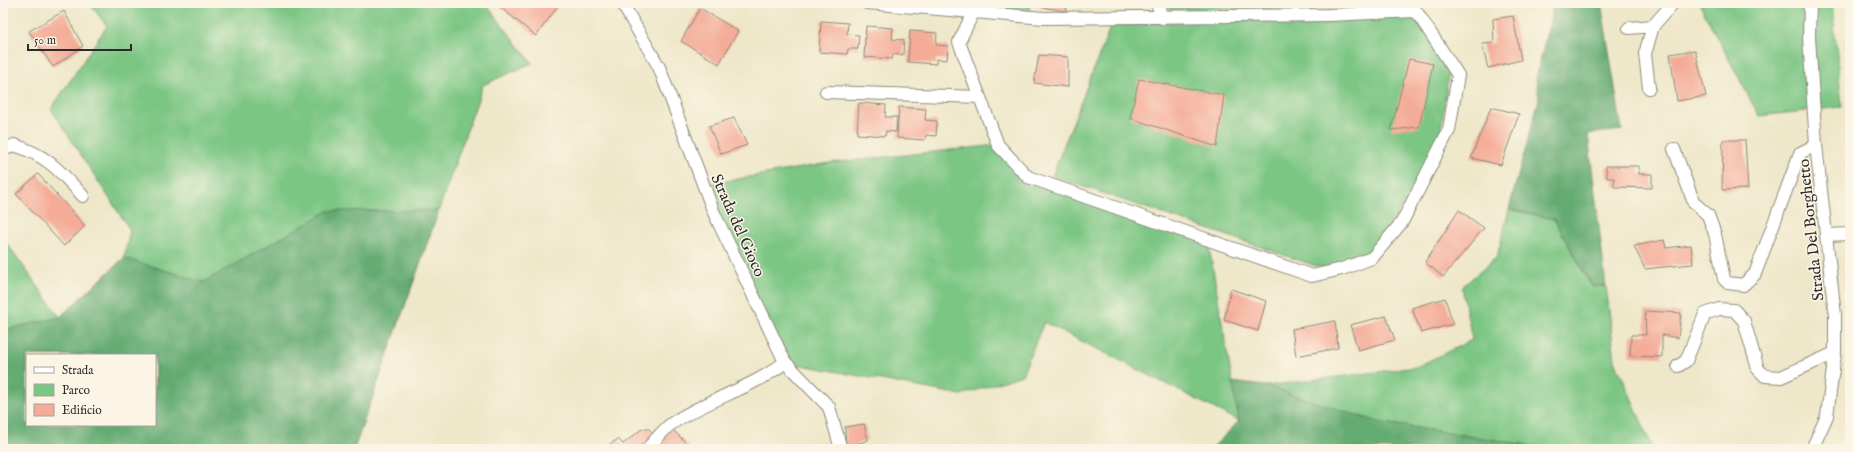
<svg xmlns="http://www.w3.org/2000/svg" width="1853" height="452" viewBox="0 0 1853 452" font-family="'IM FELL English',serif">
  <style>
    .green { fill: #7bc684; stroke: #537858; fill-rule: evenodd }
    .forest { fill: #64ab72; stroke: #486b4e; fill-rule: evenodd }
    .building { fill: #f4ac98 }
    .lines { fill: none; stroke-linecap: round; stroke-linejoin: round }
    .minor-casing { stroke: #8c897a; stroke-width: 14 }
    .minor { stroke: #fff; stroke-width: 12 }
    .labels { text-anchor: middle; stroke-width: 3; stroke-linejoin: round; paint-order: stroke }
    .street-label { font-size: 16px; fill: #2b2b2b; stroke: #fcf5e5 }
  </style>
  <rect width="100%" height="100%" fill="#fcf5e5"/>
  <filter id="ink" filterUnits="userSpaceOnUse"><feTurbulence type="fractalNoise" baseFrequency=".025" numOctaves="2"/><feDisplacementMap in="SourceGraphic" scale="8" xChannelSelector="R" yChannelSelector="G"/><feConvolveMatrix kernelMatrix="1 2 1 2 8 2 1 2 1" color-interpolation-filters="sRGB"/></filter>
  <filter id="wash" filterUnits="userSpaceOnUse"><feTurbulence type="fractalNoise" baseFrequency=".012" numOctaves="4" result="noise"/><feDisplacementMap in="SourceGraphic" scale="16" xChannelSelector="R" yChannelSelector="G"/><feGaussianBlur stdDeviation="0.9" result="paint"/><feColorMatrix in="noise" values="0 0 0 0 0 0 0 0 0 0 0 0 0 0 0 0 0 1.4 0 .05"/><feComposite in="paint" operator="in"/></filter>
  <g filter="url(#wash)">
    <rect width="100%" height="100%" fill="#eee7c9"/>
    <!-- green -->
    <path class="green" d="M89 3H485L532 63 483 85 354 449H3V238L60 317 124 258 130 230 51 109 107 26ZM27 355H155V425H27Z
      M870 3H1030L1028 17Z
      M1162 3H1340L1339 7 1169 10Z
      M1699 3H1832L1842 107 1759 116Z
      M1418 13 1448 76 1440 138 1376 253 1322 268 1052 176 1111 25Z
      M998 145 1028 177 1208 240 1239 421 1044 322 1022 375 961 395 785 362 703 185 829 163Z
      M1509 209 1554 219 1591 286H1606L1615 360 1653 449H1553L1378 422 1266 386 1416 367 1472 340 1462 287 1497 257Z"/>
    <!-- forest -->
    <path class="forest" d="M1554 3H1601L1622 130 1588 134 1606 286H1592L1554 219 1509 209 1539 99 1536 78Z
      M439 210 354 449H3V330L60 317 124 258 204 282 328 211ZM27 355H155V425H27Z
      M1232 382 1266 386 1378 422 1553 449H1211L1239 421Z"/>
    <g id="blocks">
      <!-- building -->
      <path class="building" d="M495 3H560L536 36Z
        M1040 3H1068L1066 11 1040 7Z
        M700 8 738 31 719 64 681 41Z
        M64 11 83 46 53 67 29 31Z
        M1513 16 1521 60 1488 68 1482 44 1494 43 1493 19Z
        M821 21 848 23 847 34 859 35 858 49H848L847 54 819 52Z
        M866 26 893 28 892 39 904 40 903 55 893 54 892 59 864 57Z
        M910 31 937 33 936 45 948 46 947 60 936 59V64L908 62Z
        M1695 50 1706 96 1677 101 1670 54Z
        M1039 55 1068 57V87L1034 83Z
        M1409 59 1433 64 1419 127 1391 130Z
        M1139 79 1224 95 1217 147 1130 118Z
        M859 103 886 105 885 117H897L896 132 886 131 885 136 857 134Z
        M899 107 926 109 925 120 937 121 936 136 926 135 925 140 897 138Z
        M1491 107 1519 114 1501 165 1471 158Z
        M734 118 747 145 721 154 709 126Z
        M1723 140H1745L1748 189 1722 190Z
        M1606 166H1639V174H1652V188L1614 187V178H1607Z
        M38 174 85 226 64 246 16 194Z
        M1459 210 1484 228 1443 277 1425 262Z
        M1664 240 1666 248 1691 245 1693 264 1645 269 1634 246Z
        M1231 289 1266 301 1258 331 1224 320Z
        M1445 298 1453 324 1421 333 1412 308Z
        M1645 311 1681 313 1678 338 1662 335V357L1630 356 1631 335H1646Z
        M1386 316 1395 340 1358 350 1350 325Z
        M1335 321 1338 348 1296 356 1292 329Z
        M864 424 868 440 857 444V449H846L845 427Z
        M642 429H649L656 437 643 449H613L609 445 618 439 623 444Z
        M672 429 690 447 688 449H653Z"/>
    </g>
  </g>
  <g filter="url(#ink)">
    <use href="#blocks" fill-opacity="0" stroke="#8c897a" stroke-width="1"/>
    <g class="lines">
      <defs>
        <path id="minor" d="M622 3 659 67 714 213 785 362 829 407 841 449
          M867 3 1044 18 1329 15 1416 11 1458 75 1449 130 1402 222 1372 258 1342 269 1312 276 1028 177 998 145 959 42 973 13
          M1157 3 1162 18
          M1810 3 1809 37 1816 145 1835 315V353L1827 416 1812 449
          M1629 28 1653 26
          M1649 88 1645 54 1653 26 1673 3
          M826 92 980 97
          M1674 149 1694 203 1708 215 1715 234 1724 279 1728 283 1743 285 1755 274 1800 153 1816 145
          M3 150 14 145C47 155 61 172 83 196
          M1826 235 1850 234
          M1678 366 1686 361 1705 314 1719 309 1734 310 1744 321 1758 369 1765 376 1781 377 1835 353
          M647 449C655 441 662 431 671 424 707 399 752 389 785 362"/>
      </defs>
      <!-- minor casing -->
      <use href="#minor" class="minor-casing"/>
      <!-- minor -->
      <use href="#minor" class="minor"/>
    </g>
  </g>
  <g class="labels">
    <!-- street labels -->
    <g class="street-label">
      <text transform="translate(739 225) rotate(66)" y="6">Strada del Gioco</text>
      <text transform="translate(1810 230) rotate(-96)" y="6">Strada Del Borghetto</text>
    </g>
  </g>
  <!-- margin -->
  <rect width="1853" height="452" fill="none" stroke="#fcf5e5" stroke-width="16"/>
  <!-- legend -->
  <rect x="26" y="354" width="130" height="72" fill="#fcf5e5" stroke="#a8a49b"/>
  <rect x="34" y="367" width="20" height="6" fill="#ffffff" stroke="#a8a49b"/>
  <text x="62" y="374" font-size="12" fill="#2b2b2b">Strada</text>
  <rect x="34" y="384" width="20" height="12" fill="#7bc684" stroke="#a8a49b"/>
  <text x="62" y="394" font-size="12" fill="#2b2b2b">Parco</text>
  <rect x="34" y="404" width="20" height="12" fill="#f4ac98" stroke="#a8a49b"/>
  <text x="62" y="414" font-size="12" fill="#2b2b2b">Edificio</text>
  <!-- scale -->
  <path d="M28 44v6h103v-6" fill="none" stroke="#2b2b2b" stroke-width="2"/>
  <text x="34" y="44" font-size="12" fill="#2b2b2b" stroke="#fcf5e5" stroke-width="3" paint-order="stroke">50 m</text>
</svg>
